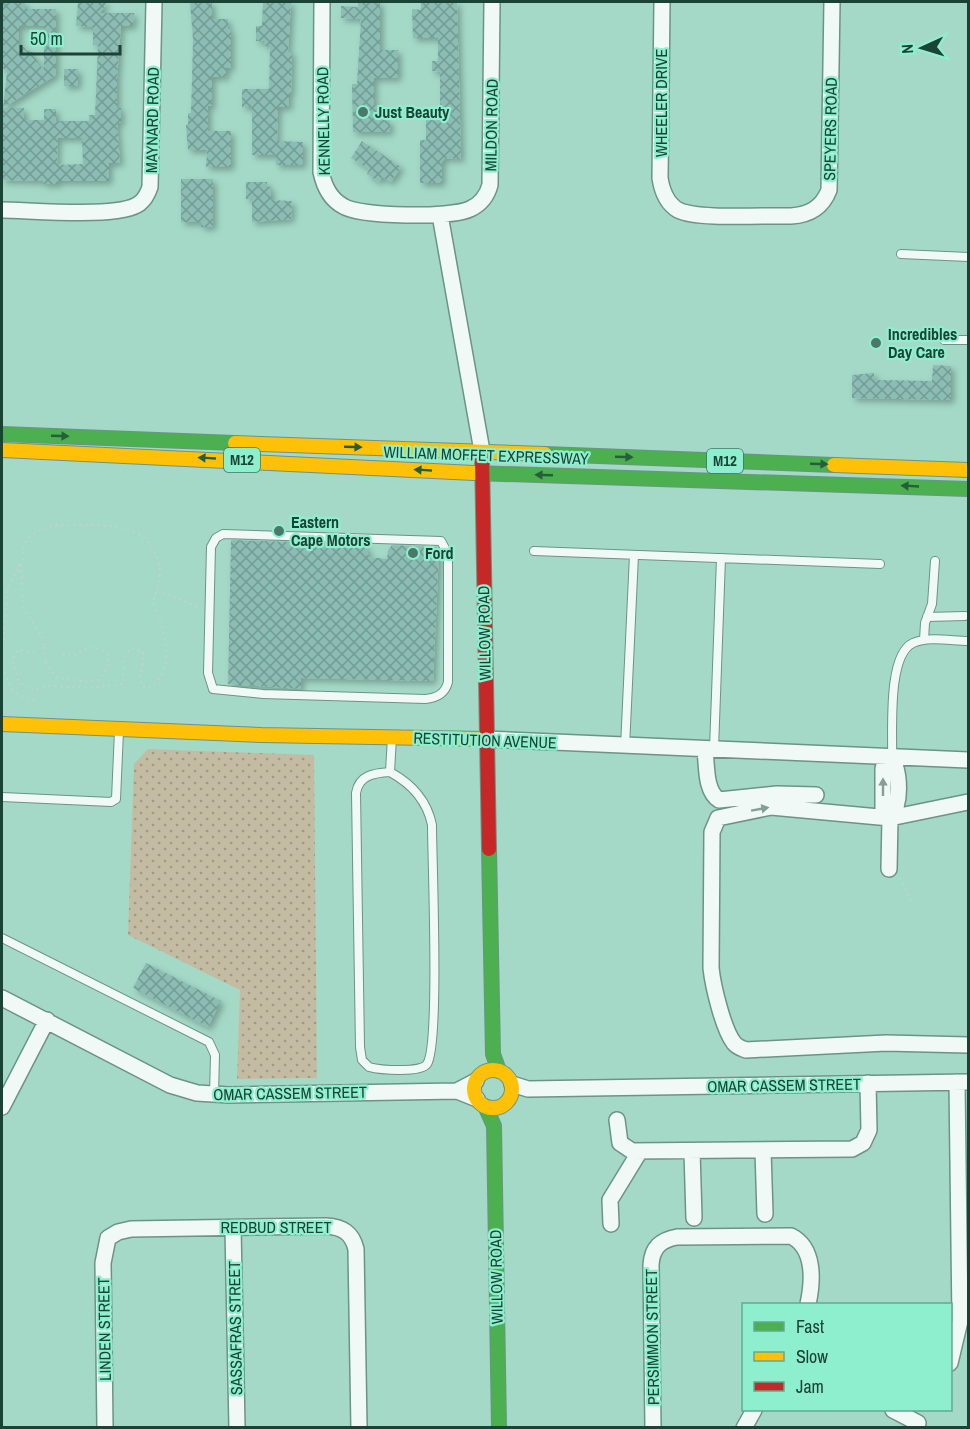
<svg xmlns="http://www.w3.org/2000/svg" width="970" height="1429" viewBox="0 0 970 1429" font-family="'Archivo Narrow',sans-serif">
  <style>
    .grass { fill: url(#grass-dots) }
    .building { fill: url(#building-cross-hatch); fill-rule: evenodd; filter: url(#shadow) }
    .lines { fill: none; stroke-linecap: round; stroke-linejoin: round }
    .lane-casing { stroke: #6c9386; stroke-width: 10 }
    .street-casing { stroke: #6c9386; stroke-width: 18 }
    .fast-casing { stroke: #6c9386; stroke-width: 16 }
    .slow-casing { stroke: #6c9386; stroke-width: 16 }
    .jam-casing { stroke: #6c9386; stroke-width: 16 }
    .path { stroke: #c3d4ce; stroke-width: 2; stroke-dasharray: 1.5 4.5; stroke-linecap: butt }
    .lane { stroke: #f1f9f7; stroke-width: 8 }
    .street { stroke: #f1f9f7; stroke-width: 15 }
    .fast { stroke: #4caf50; stroke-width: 14 }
    .slow { stroke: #ffc107; stroke-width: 14 }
    .jam { stroke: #c62828; stroke-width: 14 }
    .path-bridge { stroke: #c3d4ce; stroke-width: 2; stroke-dasharray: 1.5 4.5; stroke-linecap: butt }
    .oneway { fill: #265e3c }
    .oneway2 { fill: #869e96 }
    .poi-dot { fill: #4a7869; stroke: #8eefce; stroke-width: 2 }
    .labels { text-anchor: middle; stroke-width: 4.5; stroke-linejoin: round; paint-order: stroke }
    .shield { fill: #8eefce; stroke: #3d7764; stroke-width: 1.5 }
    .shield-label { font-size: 15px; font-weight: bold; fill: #1a4336 }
    .street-label { font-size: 16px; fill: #1a4336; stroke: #8eefce }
    .poi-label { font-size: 16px; font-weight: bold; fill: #1a4336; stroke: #8eefce; text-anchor: start }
  </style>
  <defs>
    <pattern id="grass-dots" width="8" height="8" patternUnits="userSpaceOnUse" patternTransform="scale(1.5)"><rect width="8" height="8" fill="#c4bca2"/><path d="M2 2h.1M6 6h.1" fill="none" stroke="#9e9a85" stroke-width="1.8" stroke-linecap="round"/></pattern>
    <pattern id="building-cross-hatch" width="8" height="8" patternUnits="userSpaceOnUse" patternTransform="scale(1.5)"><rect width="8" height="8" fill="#8cbdb4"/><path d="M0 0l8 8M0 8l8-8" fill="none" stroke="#729b93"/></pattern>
    <filter id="shadow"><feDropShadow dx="3.5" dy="3.5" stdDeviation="3" flood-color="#0004"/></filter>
  </defs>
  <rect width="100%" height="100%" fill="#a4d9c7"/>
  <!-- grass -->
  <path class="grass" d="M148 749 314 755 317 1078 237 1079 240 990 128 935 134 764Z"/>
  <!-- building -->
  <path class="building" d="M2 2H25V9H56V75L3 108 7 72 2 67ZM19 26H44V71L30 50 27 51 24 47H19Z
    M78 2H107L100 13H134L133 26H121L117 78V108H121V123H117L120 163H109V181H58V184H43L44 181 2 180 3 108H24V120H44V109H56V121H89V115H95L98 45H93V27L76 26ZM58 138H82L83 164 57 165Z
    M190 2H212V19H228V29H231V68H226V77H212V106H208V131H231V167H206L207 150H188L186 125H188V113H191L193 40Z
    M263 2H291L288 52H292L291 93H289V107H278L277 141 303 142V165H276V155H252V107H242V89H269L270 46H264V41H256V26H262Z
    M358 2H380V50H398V78H374V105H380L379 120H390V132H353L352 84H357L361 19 341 18V6L358 7Z
    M421 2H457L461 159 445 158 442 162V183H420V140H426V116L440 115V72L432 71V61H438V38H413L412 9 421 10Z
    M64 69H78V86H64Z
    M362 141 401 167 391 182 382 177 379 182 367 174 369 169 351 158Z
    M181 179H213V227H201V222H181Z
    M246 182H267V187H271V200L292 201 291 219 252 222V199H246Z
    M933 365 951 366V400L852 398V375L874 373V380L932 381Z
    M231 540 363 544 368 550V557L387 559 388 550 392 545 436 547 439 550 433 681 301 678V689L228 684Z
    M146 963 221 1001 208 1027 133 988Z"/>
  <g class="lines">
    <defs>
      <path id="lane" d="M901 254 968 257
        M944 340H968
        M223 534 441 541 448 554V682C445 694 437 698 425 699L263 694 213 689 208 673 211 547 216 538Z
        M534 551 880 564
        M927 617 965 616
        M924 640 925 623 932 604 935 561
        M625 747 634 555
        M714 749 721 558
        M892 757C893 731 887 655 913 643 929 636 952 641 968 641
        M390 772C412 784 427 800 432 825 432 861 440 1045 427 1064 421 1073 380 1070 369 1067L362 1060 360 1047 356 793C359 775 374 773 390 772Z
        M390 772 392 737
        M2 797 111 802 116 799 119 731
        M2 938 209 1042 215 1055 214 1095"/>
      <path id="street" d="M322 2 321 172C324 186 330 199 343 206 360 217 451 218 470 209 481 204 487 196 490 185L492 2
        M662 2 660 178C662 191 666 203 678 210 697 220 766 215 791 216 809 215 822 208 829 190L832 2
        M2 210C30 210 121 219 140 203 145 199 148 193 150 187L154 2
        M440 215 482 451
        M485 739 968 760
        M705 750C707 766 705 791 719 800L777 794 816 795
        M968 802 890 818 771 807 718 818 712 832 711 968C713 986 723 1029 734 1043 737 1047 741 1048 746 1050L886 1043 968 1045
        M889 869 890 818 883 808V768L892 757C900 774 902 803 890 818
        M2 998 170 1085 197 1093 229 1095 457 1091 477 1099
        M512 1084 528 1089 968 1082
        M457 1091 476 1081
        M2 1107 47 1020
        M617 1120 620 1143 632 1151 852 1149 863 1143 869 1130 868 1083
        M692 1151 694 1218
        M763 1151 765 1214
        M611 1224 610 1200 640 1151
        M233 1228 237 1428
        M950 1363 960 1321 957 1082
        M893 1410 918 1423
        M105 1428 103 1263 108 1238 118 1232 131 1229 326 1226C343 1227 352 1233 356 1249L359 1428
        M653 1428 651 1265C652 1247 661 1240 677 1237L791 1236C815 1248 813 1281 808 1304
        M744 1428 754 1410"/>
      <path id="fast" d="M2 434 235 443
        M545 454 834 465
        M474 473 968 489
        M489 849 493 1054 499 1071
        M485 1106 494 1126 499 1428"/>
      <path id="slow" d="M235 443 545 454
        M2 450 474 473
        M834 465 968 470
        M2 724 261 735 485 739
        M474 1089a19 19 0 1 1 38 0a19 19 0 1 1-38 0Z"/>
      <path id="jam" d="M482 455 489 849"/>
    </defs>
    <!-- lane casing -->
    <use href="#lane" class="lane-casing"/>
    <!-- street casing -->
    <use href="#street" class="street-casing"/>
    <!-- fast casing -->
    <use href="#fast" class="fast-casing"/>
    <!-- slow casing -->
    <use href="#slow" class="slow-casing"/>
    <!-- jam casing -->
    <use href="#jam" class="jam-casing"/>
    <!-- path -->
    <path class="path" d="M19 565C24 579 20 591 23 604 27 622 42 626 44 647
      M157 590 198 607
      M2 658 8 588C11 577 20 569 23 559 24 554 22 549 24 545 28 534 44 528 55 525 82 526 124 520 145 539 158 551 163 569 158 586 157 590 154 595 154 599 153 609 159 617 162 626 168 648 170 676 149 688L142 686C138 675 145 663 143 651L131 648 124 659 123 684 90 688 47 686 36 690 19 683 12 660 18 650 34 652
      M2 661C6 683 12 697 36 700
      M46 662 56 677 87 682 99 680 109 664V655C97 645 87 646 75 655L59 654
      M900 878 913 905"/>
    <!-- lane -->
    <use href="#lane" class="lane"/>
    <!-- street -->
    <use href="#street" class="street"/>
    <!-- fast -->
    <use href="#fast" class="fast"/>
    <!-- slow -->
    <use href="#slow" class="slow"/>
    <!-- jam -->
    <use href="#jam" class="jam"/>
    <!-- path-bridge -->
    <path class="path-bridge" d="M44 647 46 662"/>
  </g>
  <!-- one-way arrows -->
  <defs><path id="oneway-solid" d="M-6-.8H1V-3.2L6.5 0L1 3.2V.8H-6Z" transform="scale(1.5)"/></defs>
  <g class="oneway">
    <use href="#oneway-solid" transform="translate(60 436) rotate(2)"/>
    <use href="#oneway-solid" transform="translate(353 447) rotate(2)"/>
    <use href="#oneway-solid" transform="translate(624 457) rotate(2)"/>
    <use href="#oneway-solid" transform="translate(207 458) rotate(-177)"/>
    <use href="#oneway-solid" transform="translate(819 464) rotate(2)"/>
    <use href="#oneway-solid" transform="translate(423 470) rotate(-177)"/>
    <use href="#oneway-solid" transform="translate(544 475) rotate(-178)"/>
    <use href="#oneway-solid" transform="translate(910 486) rotate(-177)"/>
  </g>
  <g class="oneway2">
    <use href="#oneway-solid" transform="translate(883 787) rotate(-90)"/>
    <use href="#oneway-solid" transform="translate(760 809) rotate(-10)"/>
  </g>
  <!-- markers -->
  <g class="poi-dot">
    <circle cx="363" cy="112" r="6"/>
    <circle cx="876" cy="343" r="6"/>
    <circle cx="279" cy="531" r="6"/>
    <circle cx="413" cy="553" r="6"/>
  </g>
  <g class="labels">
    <!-- shield labels -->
    <g class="shield">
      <rect x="224" y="448" width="36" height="24" rx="4.5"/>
      <rect x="707" y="449" width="36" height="24" rx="4.5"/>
    </g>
    <g class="shield-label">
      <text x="242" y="465">M12</text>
      <text x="725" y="466">M12</text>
    </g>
    <!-- street labels -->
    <g class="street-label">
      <text transform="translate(661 103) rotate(-90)" y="6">WHEELER DRIVE</text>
      <text transform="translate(152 120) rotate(-89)" y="6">MAYNARD ROAD</text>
      <text transform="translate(323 121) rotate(-91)" y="6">KENNELLY ROAD</text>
      <text transform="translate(491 125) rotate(-89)" y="6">MILDON ROAD</text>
      <text transform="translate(830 129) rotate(-89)" y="6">SPEYERS ROAD</text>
      <text transform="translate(486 455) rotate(2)" y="6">WILLIAM MOFFET EXPRESSWAY</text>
      <text transform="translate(484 633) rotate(-91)" y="6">WILLOW ROAD</text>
      <text transform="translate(485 740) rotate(2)" y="6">RESTITUTION AVENUE</text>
      <text transform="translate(784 1085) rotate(-1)" y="6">OMAR CASSEM STREET</text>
      <text transform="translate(290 1093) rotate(-1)" y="6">OMAR CASSEM STREET</text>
      <text x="276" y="1233">REDBUD STREET</text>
      <text transform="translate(496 1277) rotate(-91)" y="6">WILLOW ROAD</text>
      <text transform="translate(235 1328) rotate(-91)" y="6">SASSAFRAS STREET</text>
      <text transform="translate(104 1329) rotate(-91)" y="6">LINDEN STREET</text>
      <text transform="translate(652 1337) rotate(-91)" y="6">PERSIMMON STREET</text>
    </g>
    <!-- poi labels -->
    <g class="poi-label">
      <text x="375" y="118">Just Beauty</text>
      <text x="888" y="340">Incredibles<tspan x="888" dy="18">Day Care</tspan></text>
      <text x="291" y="528">Eastern<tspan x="291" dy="18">Cape Motors</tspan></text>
      <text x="425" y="559">Ford</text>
    </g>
  </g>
  <!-- border -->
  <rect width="970" height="1429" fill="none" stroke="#1a4336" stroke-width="6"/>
  <!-- legend -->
  <rect x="742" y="1303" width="210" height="108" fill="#8eefce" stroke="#60aa91" stroke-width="1.5"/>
  <rect x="754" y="1322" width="30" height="9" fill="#4caf50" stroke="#60aa91" stroke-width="1.5"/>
  <text x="796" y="1333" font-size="18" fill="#1a4336">Fast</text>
  <rect x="754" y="1352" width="30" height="9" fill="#ffc107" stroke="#60aa91" stroke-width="1.5"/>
  <text x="796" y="1363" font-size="18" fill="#1a4336">Slow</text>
  <rect x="754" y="1382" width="30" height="9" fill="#c62828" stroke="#60aa91" stroke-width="1.5"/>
  <text x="796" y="1393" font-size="18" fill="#1a4336">Jam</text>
  <!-- north arrow -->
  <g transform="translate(922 48) rotate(266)" stroke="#8eefce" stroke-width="4.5" paint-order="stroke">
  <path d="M0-4.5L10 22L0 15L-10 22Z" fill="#1a4336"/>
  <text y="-9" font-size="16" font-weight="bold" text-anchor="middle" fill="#1a4336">N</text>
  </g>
  <!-- scale -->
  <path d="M21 45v9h99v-9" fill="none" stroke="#1a4336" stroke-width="3"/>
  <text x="30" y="45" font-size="18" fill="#1a4336" stroke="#8eefce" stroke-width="4.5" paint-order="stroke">50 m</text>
</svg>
